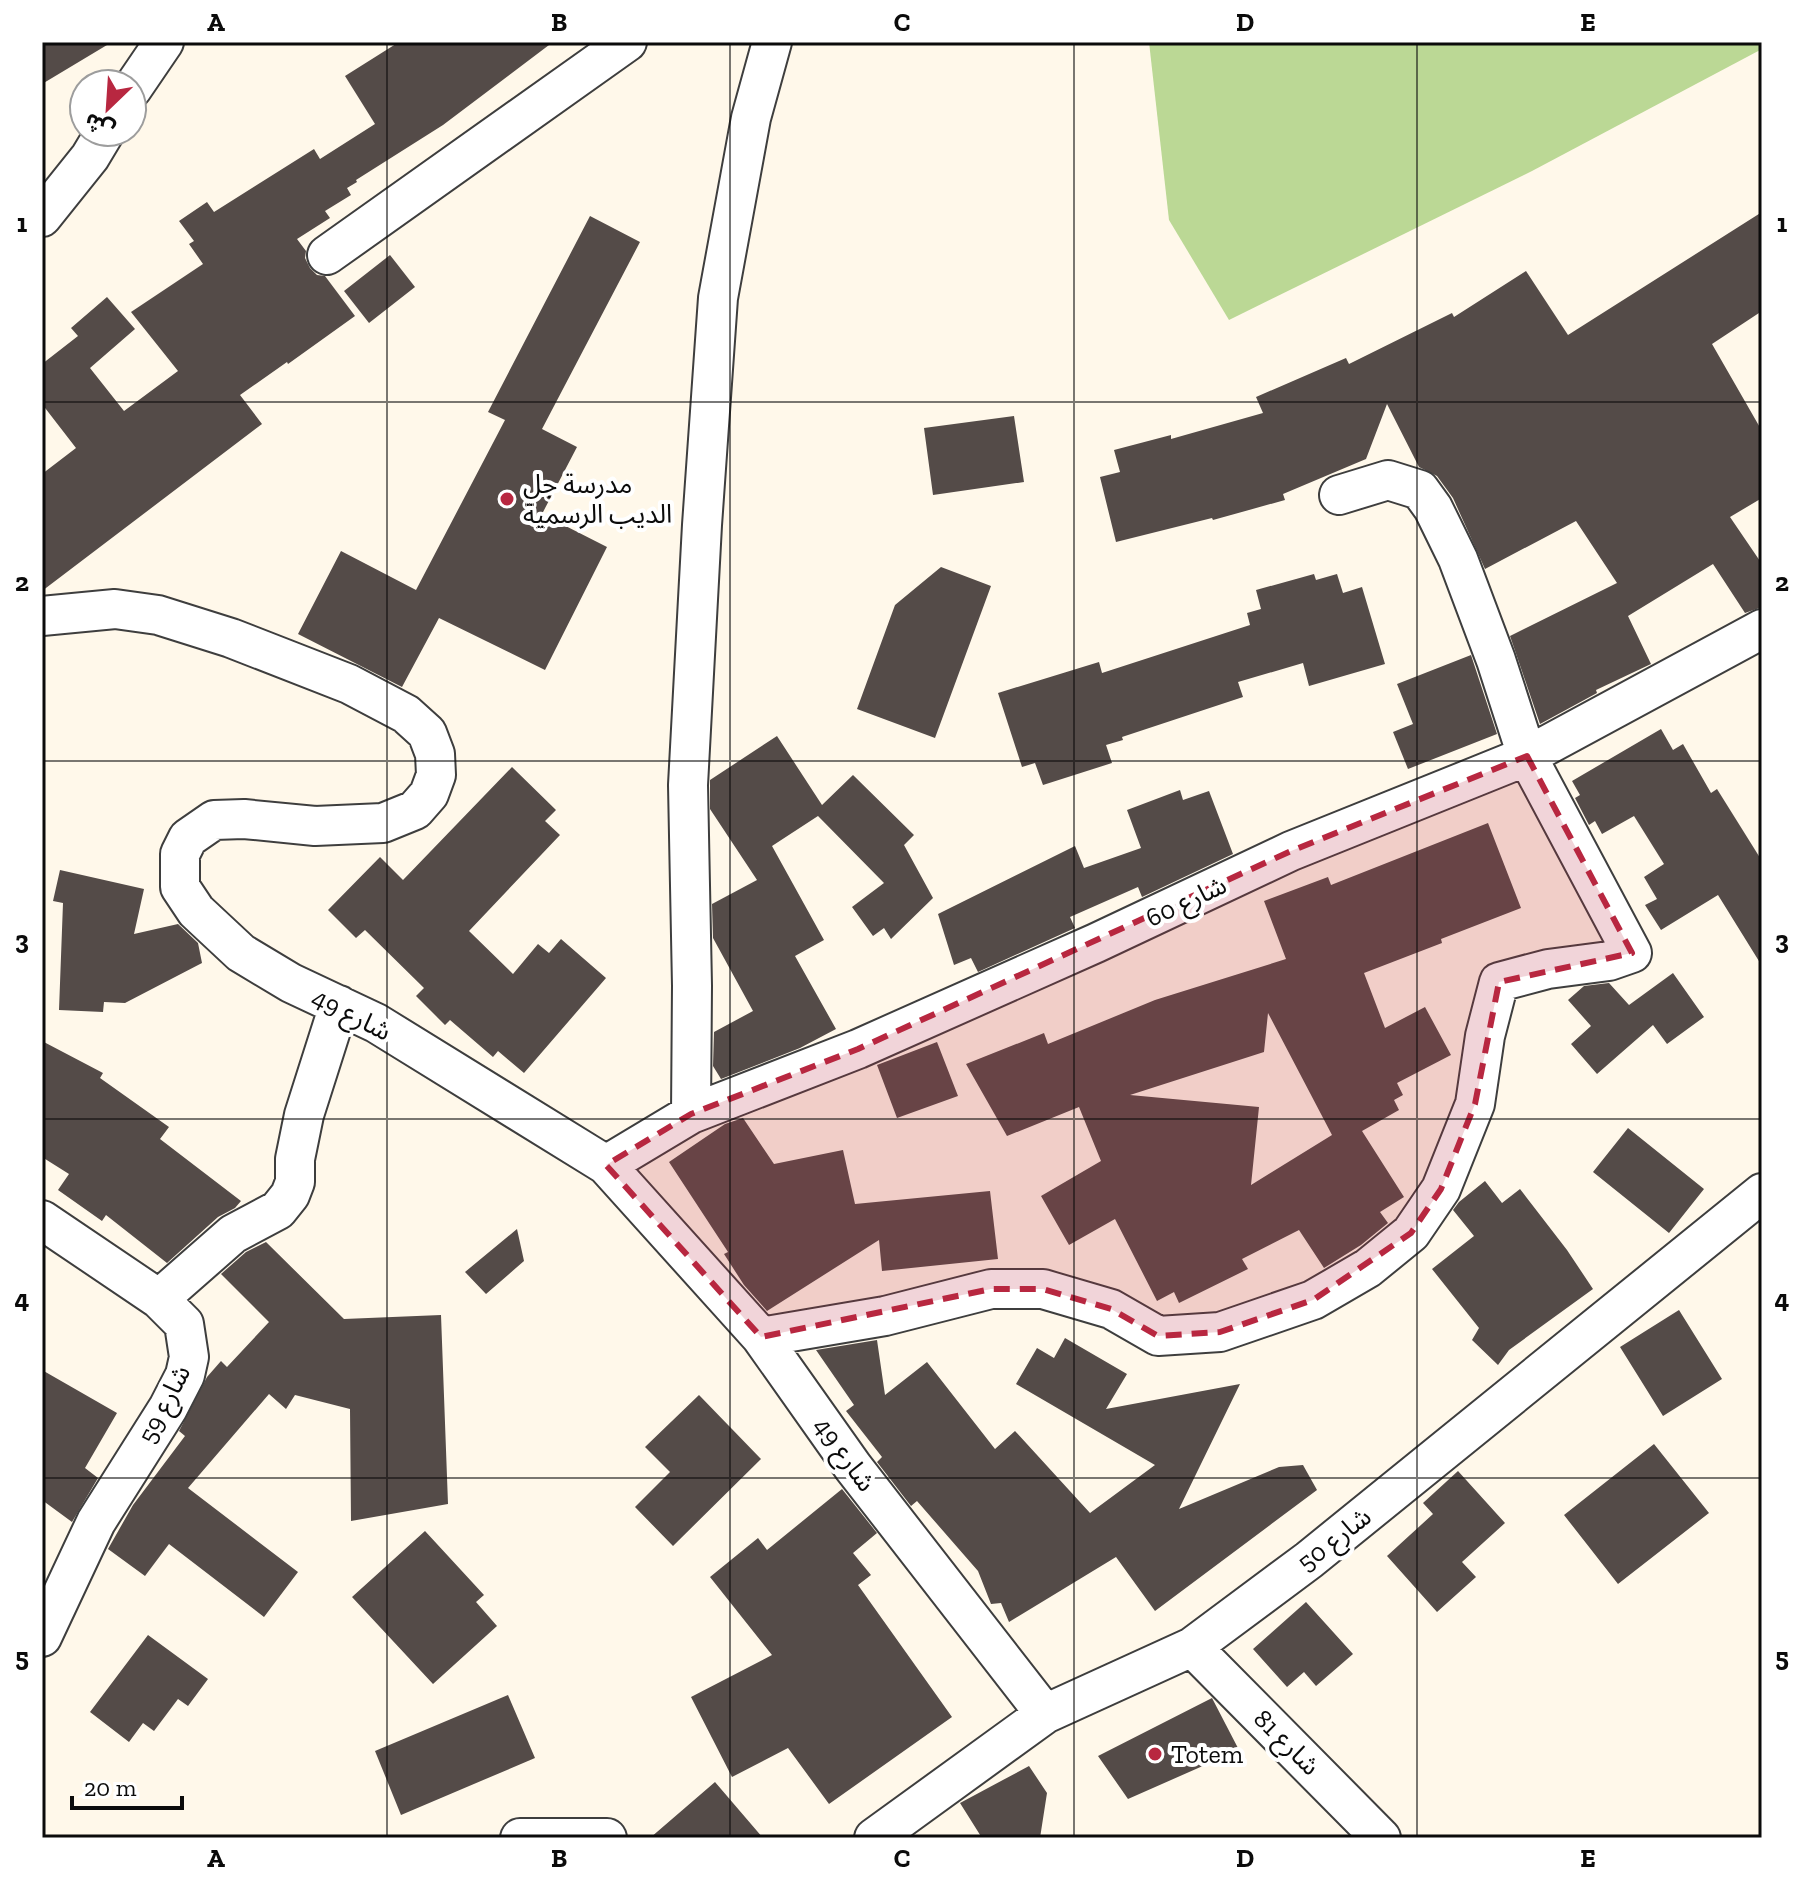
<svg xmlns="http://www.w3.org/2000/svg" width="1804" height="1880" viewBox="0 0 1804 1880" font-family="'Zilla Slab','Noto Sans Arabic',serif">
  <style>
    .forest { fill: #bbd895 }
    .building { fill: #544b48; fill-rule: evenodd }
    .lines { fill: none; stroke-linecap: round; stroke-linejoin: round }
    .minor-casing { stroke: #3e3e3e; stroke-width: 42 }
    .minor { stroke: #fff; stroke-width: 38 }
    .marked { fill: #b82740; fill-opacity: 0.2; stroke: #b82740; stroke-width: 6; stroke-dasharray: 16 10; stroke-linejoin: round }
    .grid { fill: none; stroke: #0b0b0b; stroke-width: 2; stroke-opacity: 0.55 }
    .poi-dot { fill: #b82740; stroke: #fff; stroke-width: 3 }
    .labels { text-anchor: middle; stroke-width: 8; stroke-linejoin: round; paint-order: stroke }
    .poi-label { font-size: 26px; fill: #0b0b0b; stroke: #fff; text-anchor: start }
    .street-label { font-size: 26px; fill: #0b0b0b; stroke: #fff }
    .neatline { fill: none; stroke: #0b0b0b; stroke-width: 3 }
    .grid-label { font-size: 26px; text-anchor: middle; font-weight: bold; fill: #0b0b0b }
  </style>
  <rect width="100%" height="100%" fill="#fff8ea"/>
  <!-- forest -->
  <path class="forest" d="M1149 42H1762V49L1532 171 1229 320 1169 220Z"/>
  <!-- building -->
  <path class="building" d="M42 42H112L42 84Z
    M399 42H553L443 125 356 180 357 182 347 188 351 195 325 211 330 218 297 239 306 251 305 258 310 268 317 275 325 276 355 316 288 364 287 362 240 395 262 424 42 591V474L76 448 42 404V364L78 336 71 328 107 297 135 329 90 368 124 411 178 371 131 312 203 264 189 244 194 241 179 221 207 202 214 212 314 149 320 159 375 124 345 76Z
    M1762 212V311L1712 344 1762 431V498L1730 517 1762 564V607L1745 613 1713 564 1628 616 1651 664 1596 690 1597 693 1540 724 1510 636 1617 583 1576 521 1485 569 1453 498 1437 476 1419 467 1387 404 1366 459 1283 494 1285 500 1213 520 1212 518 1116 542 1100 477 1120 472 1114 450 1171 435V439L1263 413 1256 397 1346 358 1349 364 1452 313 1454 317 1526 271 1568 335Z
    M590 216 640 242 542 429 577 447 542 514 607 547 545 670 439 618 402 687 298 634 341 551 416 590 505 420 488 412Z
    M390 255 415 287 369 323 344 291Z
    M1014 416 1024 482 933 495 924 428Z
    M941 567 991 586 935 738 857 709 895 605Z
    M1314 574 1316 580 1337 574 1343 593 1362 587 1385 664 1309 686 1303 663 1238 682 1243 697 1122 737 1123 740 1106 745 1112 763 1043 785 1035 763 1022 767 998 693 1099 662 1102 673 1250 625 1247 613 1261 609 1256 590Z
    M1471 655 1497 734 1408 769 1393 732 1413 724 1397 684Z
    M1661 729 1673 750 1683 744 1711 793 1717 789 1762 861V966L1718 895 1661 930 1645 905 1657 899 1644 877 1664 864 1634 816 1602 834 1595 821 1589 825 1575 798 1580 795 1572 781Z
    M777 736 822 805 853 775 914 835 904 845 933 898 891 939 884 928 873 936 852 907 884 883 818 816 772 846 824 940 795 956 836 1029 800 1048 721 1079 713 1066 714 1032 753 1011 713 938 712 904 757 880 710 809V780Z
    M512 767 556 810 545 821 560 835 469 931 513 974 538 944 549 953 561 939 606 978 524 1073 498 1051 493 1057 450 1020 445 1025 416 996 424 988 365 930 356 938 328 910 380 857 403 880Z
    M1180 790 1183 800 1209 791 1233 854 1142 897 1138 887 1070 917 1075 928 978 972 971 958 954 965 938 914 1075 846 1084 868 1141 848 1127 810Z
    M1488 823 1521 908 1441 939 1442 943 1364 973 1385 1028 1425 1007 1451 1055 1397 1083 1403 1095 1394 1100 1399 1110 1362 1131 1404 1197 1380 1212 1388 1223 1361 1245 1324 1268 1299 1230 1242 1259 1248 1269 1179 1303 1174 1292 1157 1301 1115 1219 1069 1245 1041 1196 1101 1161 1079 1107 1007 1136 966 1064 1044 1033 1048 1044 1155 1000 1286 959 1264 901 1328 877 1331 885ZM1268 1013 1332 1135 1251 1185 1259 1107 1130 1095 1264 1052Z
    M60 870 144 889 134 934 178 924 198 943 202 963 125 1003 104 1002 103 1012 59 1010 63 903 53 901Z
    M1673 973 1704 1017 1667 1044 1653 1025 1597 1074 1571 1044 1591 1026 1568 1000 1584 986 1609 983 1629 1005Z
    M42 1041 103 1073 100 1078 169 1127 160 1139 241 1201 235 1208 218 1217 167 1263 106 1215 102 1221 58 1190 69 1174 42 1157Z
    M937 1042 958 1096 897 1118 877 1065Z
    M743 1118 774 1164 843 1150 855 1204 990 1191 998 1259 882 1271 879 1240 767 1311 744 1285 724 1254 728 1252 669 1162 725 1124Z
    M1628 1128 1704 1189 1669 1233 1593 1172Z
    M1485 1181 1502 1203 1520 1189 1567 1250 1593 1289 1509 1350 1498 1365 1472 1340 1479 1328 1432 1269 1474 1236 1453 1210 1459 1202Z
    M517 1229 524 1261 486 1294 465 1272Z
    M266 1242 344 1319 441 1315 448 1504 351 1521 350 1409 295 1395 286 1409 269 1394 188 1488 298 1572 264 1617 169 1544 145 1576 108 1549 133 1505 185 1436 179 1431 207 1377 221 1361 227 1367 269 1322 221 1274 246 1252Z
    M1679 1310 1722 1379 1663 1416 1620 1347Z
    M1065 1338 1127 1374 1106 1409 1240 1384 1179 1509 1279 1467 1303 1465 1317 1490 1155 1611 1116 1557 1009 1622 1001 1603 991 1604 978 1571 917 1501 911 1506 877 1462 882 1457 846 1411 854 1405 816 1350 877 1340 885 1395 927 1362 995 1449 1015 1431 1090 1513 1155 1465 1016 1384 1037 1348 1054 1358Z
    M42 1370 117 1413 85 1468 98 1478 72 1522 42 1500Z
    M699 1395 761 1459 673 1546 635 1507 670 1472 645 1447Z
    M1654 1444 1709 1513 1618 1584 1564 1515Z
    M1458 1471 1505 1523 1462 1562 1476 1577 1437 1612 1387 1556 1433 1514 1423 1503Z
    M842 1489 877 1533 853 1553 871 1575 858 1585 952 1717 829 1804 788 1748 732 1777 691 1697 772 1655 710 1577 758 1538 767 1550Z
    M425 1531 484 1595 476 1602 497 1626 433 1684 352 1597Z
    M1306 1602 1353 1654 1316 1686 1304 1672 1287 1687 1253 1649Z
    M148 1635 208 1679 188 1706 178 1699 154 1731 143 1723 129 1742 90 1712Z
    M508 1695 535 1758 401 1815 375 1751Z
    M1212 1698 1239 1750 1128 1799 1098 1756Z
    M1029 1766 1047 1793 1040 1838H982L960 1803Z
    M715 1782 763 1838H650Z"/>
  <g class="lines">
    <defs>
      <path id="minor" d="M132 89 164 42
        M42 217 90 157 105 132
        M327 255 627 42
        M42 616 115 609 158 615 231 638 349 684 406 714 427 733 435 754 436 775 429 794 415 810 383 823 315 826 244 819 214 820 188 838 180 854V887L196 911 241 953 291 983 376 1023 606 1165 761 1337 853 1467 1045 1714
        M691 1114 692 986 688 785 702 525 718 298 751 118 772 42
        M606 1165 691 1114 858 1049 1096 943 1291 851 1527 756 1762 629
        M42 1220 159 1299 184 1324 189 1357 185 1375 168 1408 96 1522 42 1637
        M159 1299 233 1234 278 1210 290 1195 295 1182V1159L304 1115 339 1005
        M761 1337 885 1316 991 1289H1043L1111 1309 1158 1336 1220 1332 1313 1300 1368 1268 1411 1233 1441 1189 1475 1104 1485 1036 1499 982 1548 969 1609 961 1632 953 1527 756 1496 660 1458 559 1433 508 1420 490 1388 480 1339 495
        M1192 1647 1381 1838
        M520 1838H607
        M874 1838 1045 1714 1192 1647 1309 1560 1762 1193"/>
    </defs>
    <!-- minor casing -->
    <use href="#minor" class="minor-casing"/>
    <!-- minor -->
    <use href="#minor" class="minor"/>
  </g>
  <!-- marked area -->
  <path class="marked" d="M1527 756 1632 953 1499 982 1475 1104 1441 1189 1411 1233 1313 1300 1220 1332 1158 1336 1111 1309 1043 1289H991L761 1337 606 1165 691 1114 858 1049 1291 851Z"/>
  <!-- grid -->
  <path class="grid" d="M387 42V1838M730 42V1838M1074 42V1838M1417 42V1838M42 402H1762M42 761H1762M42 1119H1762M42 1478H1762"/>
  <!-- markers -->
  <g class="poi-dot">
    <circle cx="507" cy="499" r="8"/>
    <circle cx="1155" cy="1754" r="8"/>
  </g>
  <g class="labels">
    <!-- poi labels -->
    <g class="poi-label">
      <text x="523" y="493">مدرسة جل<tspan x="523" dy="30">الديب الرسمية</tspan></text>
      <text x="1171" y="1763">Totem</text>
    </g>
    <!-- street labels -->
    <g class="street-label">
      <text transform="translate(1186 901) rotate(-25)" y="9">شارع 60</text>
      <text transform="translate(352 1014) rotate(27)" y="9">شارع 49</text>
      <text transform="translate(164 1404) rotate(-63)" y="9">شارع 59</text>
      <text transform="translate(845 1454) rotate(54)" y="9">شارع 49</text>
      <text transform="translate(1334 1539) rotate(-38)" y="9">شارع 50</text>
      <text transform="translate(1287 1742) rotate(45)" y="9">شارع 81</text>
    </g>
  </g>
  <!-- border -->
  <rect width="1804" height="1880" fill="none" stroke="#ffffff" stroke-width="88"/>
  <!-- north arrow -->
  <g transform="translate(108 108) rotate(205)"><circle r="38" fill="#ffffff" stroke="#9d9d9d" stroke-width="2"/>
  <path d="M0-6L14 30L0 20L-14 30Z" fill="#b82740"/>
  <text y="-12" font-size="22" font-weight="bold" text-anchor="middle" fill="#0b0b0b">ش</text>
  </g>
  <!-- scale -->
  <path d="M72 1796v12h110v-12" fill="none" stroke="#0b0b0b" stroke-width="4"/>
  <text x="84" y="1796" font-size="24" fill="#0b0b0b" stroke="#ffffff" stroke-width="6" paint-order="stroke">20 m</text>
  <rect x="44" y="44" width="1716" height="1792" class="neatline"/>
  <g class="grid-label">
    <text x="216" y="31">A</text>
    <text x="559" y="31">B</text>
    <text x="902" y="31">C</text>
    <text x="1245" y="31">D</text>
    <text x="1588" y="31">E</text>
    <text x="22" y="232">1</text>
    <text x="1782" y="232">1</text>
    <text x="22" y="591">2</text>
    <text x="1782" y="591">2</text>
    <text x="22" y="949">3</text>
    <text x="1782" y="949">3</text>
    <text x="22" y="1308">4</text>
    <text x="1782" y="1308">4</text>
    <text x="22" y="1666">5</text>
    <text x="1782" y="1666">5</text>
    <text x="216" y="1867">A</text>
    <text x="559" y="1867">B</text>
    <text x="902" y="1867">C</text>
    <text x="1245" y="1867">D</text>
    <text x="1588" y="1867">E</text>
  </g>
</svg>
